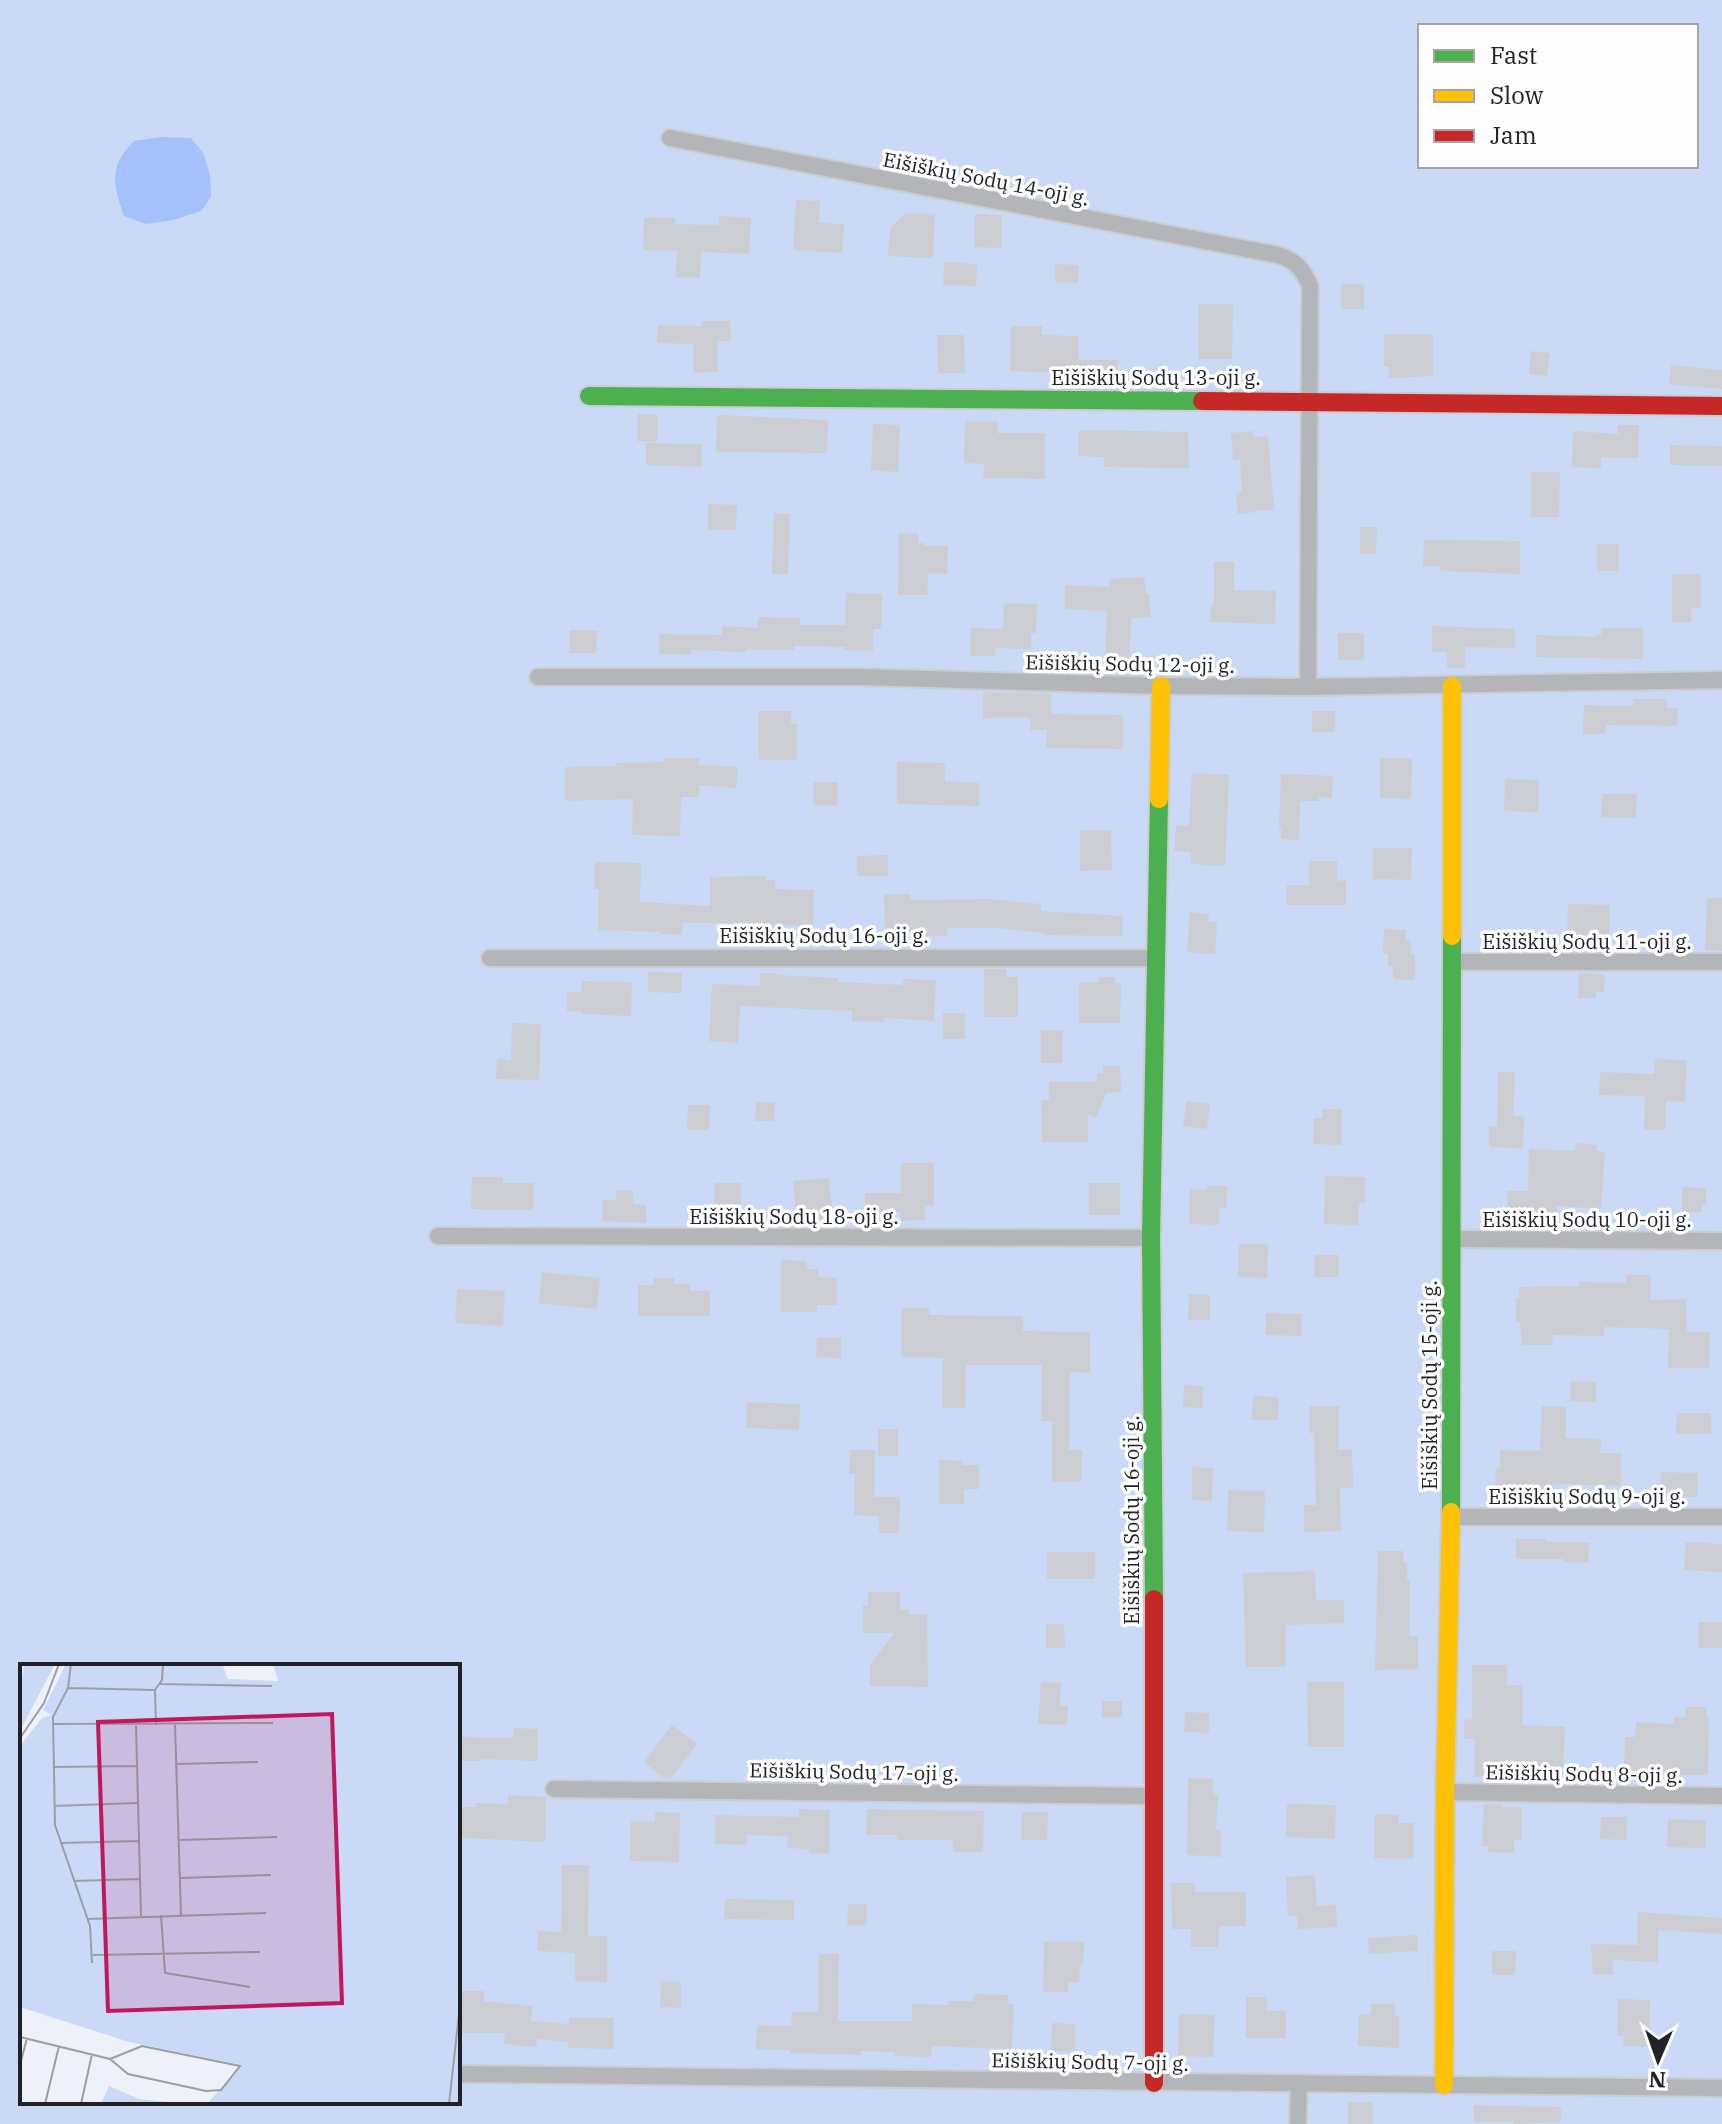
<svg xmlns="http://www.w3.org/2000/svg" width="1722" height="2124" viewBox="0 0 1722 2124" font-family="'IBM Plex Serif',serif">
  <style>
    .green { fill: #cad9f6; fill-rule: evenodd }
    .water { fill: #a4c1fc }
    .building { fill: #ccced4 }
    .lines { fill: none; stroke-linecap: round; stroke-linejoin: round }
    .street-casing { stroke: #cacdd2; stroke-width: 20 }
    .fast-casing { stroke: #cacdd2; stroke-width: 22 }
    .slow-casing { stroke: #cacdd2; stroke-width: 22 }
    .jam-casing { stroke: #cacdd2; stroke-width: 22 }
    .street { stroke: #b3b5b8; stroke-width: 16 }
    .fast { stroke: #4caf50; stroke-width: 18 }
    .slow { stroke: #ffc107; stroke-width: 18 }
    .jam { stroke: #c62828; stroke-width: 18 }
    .labels { text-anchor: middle; stroke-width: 7; stroke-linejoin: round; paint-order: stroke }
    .street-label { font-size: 20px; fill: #202226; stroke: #fdfdfd }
    .inset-road { fill: none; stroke: #9c9ea5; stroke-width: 2 }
    .view { fill: #c2185b; fill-opacity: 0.15; stroke: #c2185b; stroke-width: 4 }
    .inset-edge { fill: none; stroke: #202226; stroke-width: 4 }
  </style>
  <rect width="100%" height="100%" fill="#eef1f9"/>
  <!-- green -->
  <path class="green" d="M0 0H1722V2124H0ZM1420 26H1696V166H1420ZM22 1666H458V2102H22Z"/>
  <!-- water -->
  <path class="water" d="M161 137 191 138 204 154 210 176 211 197 201 211 173 220 146 224 124 216C113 185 108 166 134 141Z"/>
  <!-- building -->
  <path class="building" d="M796 200 820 201 819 223 844 224 842 253 793 250Z
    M906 213 935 214 933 258 888 256 890 228Z
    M975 214 1002 215 1001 248 974 247Z
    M719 216 751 218 749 254 701 252 700 278 676 277 677 251 643 250 644 217 675 218V224L719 225Z
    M944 262 977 264 976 286 943 285Z
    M1055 264 1079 265 1078 283 1055 282Z
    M1341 284H1364V309H1341Z
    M1199 304H1233L1232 359H1198Z
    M702 321H730L731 341H717L718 372 694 373 693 344 657 343 658 325 702 326Z
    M1011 326H1042V335L1078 336 1079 360H1118V379H1054V372L1010 371Z
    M1384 334H1433V376L1389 378V367L1384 366Z
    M937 335H964L965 373H938Z
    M1531 351 1550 353 1547 376 1529 374Z
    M1671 365 1722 370V389L1669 384Z
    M638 414 658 415 657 442 637 441Z
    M717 415 828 420 827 453 716 452Z
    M965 421 998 422 997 433H1045V479L983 478 984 464 964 463Z
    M873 424 900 425 898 472 871 470Z
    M1618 425H1639L1638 458 1601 457V468L1572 467 1573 431 1618 434Z
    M1079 430 1188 432 1189 468 1104 467V457L1078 456Z
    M1253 431 1254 437 1268 436 1274 510H1256V512L1238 514 1236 493H1242L1240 460H1233L1231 433Z
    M646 443 702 444 701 467 646 465Z
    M1670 445 1722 446V466L1670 465Z
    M1531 472H1560L1559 517H1531Z
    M708 504 737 505 736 530H708Z
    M774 513 790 514 788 574H772Z
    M1360 527H1377L1376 554H1360Z
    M899 533 918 534V543H924V546H948L947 574 928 573 927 595H898Z
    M1424 540 1520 541V574L1440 571V566H1423Z
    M1597 544H1618L1619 571H1597Z
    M1214 562H1234V590L1276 591 1275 624 1210 622 1211 605H1214Z
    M1672 574H1701V608H1691V622H1672Z
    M1144 577 1146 594H1149L1151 617 1131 618 1129 660 1105 659 1107 611 1065 609V585L1109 587V579Z
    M846 593 882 594 881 629H873V651L845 650V647L794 646V650L746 649V652L691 650V655L659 654V634L722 635V626L757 628 758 617 800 618V625H845Z
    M1004 603 1037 604 1036 633H1031V649L995 648V656H970L971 628 1003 629Z
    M1432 626 1515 629V648L1465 647V668H1447V652H1432Z
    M1601 628H1643V659L1536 657V635L1595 637V635H1601Z
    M570 630 597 631 596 653H569Z
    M1338 633H1364V660H1338Z
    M983 692 1051 694V714L1123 715V749L1046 748 1047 730H1030L1031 719H1028V717L983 718Z
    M1633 699H1667V708H1678L1677 726 1606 725 1605 734H1583L1584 705 1633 706Z
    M758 711H791V724H797V760H759Z
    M1312 711H1335V732H1312Z
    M664 758H699V765L738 767 736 788 699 785V797H681L680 836 632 835 633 799 565 801V767L616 766V763L664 762Z
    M1380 758 1412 759 1411 799 1380 798Z
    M897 762 945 763V781L979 783V806L897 804Z
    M1192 773 1229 775 1225 866 1191 864V852L1174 851 1176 825 1189 826Z
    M1281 774 1333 776 1332 798 1319 797V801H1300L1299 840 1281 839V829H1279Z
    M1505 779 1539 780 1538 812 1504 811Z
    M814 782H838L837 806 813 805Z
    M1602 794H1637L1636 818 1601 817Z
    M1080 830H1111L1112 870 1080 871Z
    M1373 848H1412L1411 880 1373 879Z
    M888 855V876H857V856Z
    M1309 861H1337V881L1346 880V905H1286L1287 885H1309Z
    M595 862 641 863 640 902 710 906V877L766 876V880H775V889L814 890 813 926 756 925 757 923H683L682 935 661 934V932L598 930 599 889H594Z
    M910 894V900L987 899 1041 904V911L1123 916 1122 936 1043 935V933L999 928H947V936H917V930L885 931 884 895Z
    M1707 898H1722V951L1705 950Z
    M1568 904 1610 905 1609 940 1567 939Z
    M1190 912 1209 914 1208 922H1217L1215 954 1187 952Z
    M1384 929 1406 930V941H1411V954H1415V980L1393 979V966H1388V954H1383Z
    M984 969H1006V977H1018V1017H984Z
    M648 972 682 973 681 993 648 992Z
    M760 973H777V975L838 978V982L903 985V979L936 980 934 1021 884 1018V1022L852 1021V1011L740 1006 738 1043 709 1041 712 984 760 986Z
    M1579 973 1605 974 1604 992H1596V998H1578Z
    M1098 977H1115V983H1121L1120 1023H1079V982H1098Z
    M582 981 632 982 631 1016 582 1014V1012L567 1011V992H581Z
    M943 1013H965V1039H943Z
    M512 1023 541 1024 539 1080 496 1079 497 1059 511 1060Z
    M1041 1030H1063L1062 1063H1041Z
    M1655 1059 1687 1060 1685 1102 1666 1101 1665 1130 1644 1129 1645 1096 1599 1095 1600 1072 1654 1074Z
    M1103 1066H1120L1121 1092 1106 1093 1096 1118 1088 1115V1142H1042L1041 1100H1049V1082H1097V1073H1103Z
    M1498 1072H1515L1513 1116H1524L1523 1148 1489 1147V1126L1497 1127Z
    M1187 1101 1210 1104 1207 1129 1183 1126Z
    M756 1102H775L774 1121H755Z
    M688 1105H710L709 1130 687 1129Z
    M1322 1109H1342L1341 1145 1313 1144 1314 1118H1322Z
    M1576 1143 1597 1145V1151L1605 1152 1601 1209 1557 1206V1229H1540V1225H1508L1507 1191H1528L1529 1149 1575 1151Z
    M901 1163H934V1206L925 1205V1220L901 1221V1212H865V1193H901Z
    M1325 1176 1365 1177V1203H1359L1358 1225 1324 1224Z
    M472 1177H503V1183H534L533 1210 471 1209Z
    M829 1178 833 1220 809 1223 808 1215 796 1216 793 1181Z
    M715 1183H741V1204H714Z
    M1089 1183H1120V1215H1089Z
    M1207 1186H1227L1226 1208 1219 1207V1225L1189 1224 1190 1189 1207 1190Z
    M1682 1187 1706 1188V1205L1702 1204 1701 1212H1682Z
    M616 1190 633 1191V1204L646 1205V1223L602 1221 603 1200H616Z
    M1239 1244H1268L1267 1278 1238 1277Z
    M1315 1255H1339L1338 1277H1314Z
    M781 1260 807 1261V1269H818V1277L837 1278V1305H817V1312H781Z
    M542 1272 600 1278 597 1309 539 1303Z
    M1626 1275H1651L1650 1300 1686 1299 1687 1332H1710L1709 1368H1668L1669 1329 1604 1327V1336L1552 1335 1553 1345H1522L1520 1322H1516V1298H1519V1287L1579 1286V1282L1626 1283Z
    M654 1278H674V1284H690V1291H710V1316H638V1285H654Z
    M457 1289 505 1291 503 1326 455 1323Z
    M1189 1294 1210 1295V1320H1188Z
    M902 1308H929V1315L1023 1316V1331L1090 1332V1373L1070 1372 1069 1450H1082L1081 1482H1052V1421H1041L1042 1365H966L965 1408H942L943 1358 901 1357Z
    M1266 1313 1302 1314 1301 1336 1266 1335Z
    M817 1338H841V1358L816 1357Z
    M1571 1381 1596 1382V1402L1570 1401Z
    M1184 1385 1203 1386 1202 1408 1183 1407Z
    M1253 1396 1279 1397 1278 1420H1252Z
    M747 1402 800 1404 799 1430 746 1428Z
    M1310 1406H1339L1338 1450 1352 1449 1353 1488H1340L1341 1531 1304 1532V1505H1316L1314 1433H1309Z
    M1542 1406 1566 1407V1438L1601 1439 1600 1453H1621V1486L1553 1484V1493L1495 1492 1496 1468H1500V1450L1540 1451Z
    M1677 1413H1711V1434L1676 1433Z
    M878 1429H898V1456H878Z
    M850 1450H875L874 1497H900L899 1533H879V1516L854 1515 855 1474H849Z
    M939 1460 963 1461V1465H979V1489H964V1504H939Z
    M1192 1467 1213 1468 1212 1501 1192 1500Z
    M1661 1472 1698 1473 1697 1497H1661Z
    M1228 1490 1265 1491 1264 1532 1227 1531Z
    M1516 1539H1547V1542L1589 1543 1588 1563 1563 1562 1564 1559H1516Z
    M1686 1542 1722 1544V1572L1684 1570Z
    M1378 1551H1404L1403 1562H1407V1579L1410 1580 1409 1636H1418V1669L1375 1670Z
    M1047 1552H1095V1579H1047Z
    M1315 1571 1316 1600H1344V1623L1286 1625 1285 1667H1246L1243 1573Z
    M868 1592H900V1609L909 1610V1614H927L928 1687 870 1686V1665L894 1633H863V1605L868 1606Z
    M1698 1622H1722V1648H1699Z
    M1046 1624H1064L1065 1648H1046Z
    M1472 1665H1507V1685H1523L1522 1725 1565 1727 1562 1783 1538 1782V1773L1503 1772 1502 1782H1484V1777H1474L1475 1739H1464V1719L1472 1720Z
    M1041 1682 1061 1683 1060 1705 1068 1706 1067 1725 1038 1724Z
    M1307 1682H1344V1747H1308Z
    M1102 1701H1122V1717L1102 1718Z
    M1686 1707H1706V1717H1709L1708 1775H1673V1772L1624 1771 1625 1737H1635L1636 1722 1674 1724V1717H1686Z
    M1185 1712 1209 1713V1733L1184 1732Z
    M672 1725 697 1744 670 1779H665L644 1762Z
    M514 1728 538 1729 537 1761 482 1759V1761H458V1737L513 1738Z
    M1188 1778 1213 1779V1795H1218L1216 1830H1221V1857L1187 1855Z
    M508 1795 546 1797 545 1842 461 1838 462 1807H476L477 1803 508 1804Z
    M1287 1804 1336 1805 1335 1839 1286 1837Z
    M1484 1804H1502V1807L1522 1808 1521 1840H1514V1853L1488 1852V1846H1482Z
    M799 1809 830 1810 829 1854 809 1853V1849L787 1848 788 1836 747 1835V1845L715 1844V1815L799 1817Z
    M867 1809 984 1811 983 1852H953V1840H897V1835H866Z
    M655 1812 680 1813 679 1862 630 1861 631 1821 655 1822Z
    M1022 1812H1048L1047 1840H1021Z
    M1375 1814 1399 1815 1398 1823H1414L1413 1859 1374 1858Z
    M1601 1817H1627L1626 1840 1600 1839Z
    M1668 1819 1706 1820 1705 1848 1667 1847Z
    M562 1865H589L588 1936H607V1982L575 1981V1953L537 1951 538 1931 561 1932Z
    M1315 1875 1317 1906 1336 1905 1337 1927 1298 1929 1297 1915 1288 1916 1286 1877Z
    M1171 1883H1195V1892H1246V1926H1219L1218 1947H1191V1929H1172Z
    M725 1899 794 1900V1920L724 1919Z
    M848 1904H867L866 1926 847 1925Z
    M1638 1912 1722 1918V1934L1658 1930V1962L1613 1960V1975L1593 1974 1591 1944 1637 1945Z
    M1417 1935 1418 1951 1369 1954 1368 1938Z
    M1044 1941 1084 1942 1083 1965H1080L1079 1982H1068V1992H1043Z
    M1492 1951H1516L1515 1975H1492Z
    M819 1954H839L838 2021H912V2004L948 2005 949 2001H973L974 1994 1008 1995V2003L1014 2004 1012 2049 932 2046 931 2057 895 2056V2052L861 2051V2055L790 2053V2050L756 2049 757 2025 791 2026 792 2012H818Z
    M661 1981 681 1982V2008L660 2007Z
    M458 1991H484V2001L533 2006 531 2021 569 2024V2018H614L613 2049 568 2048V2042L537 2039 536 2047 504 2044 505 2033H458Z
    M1246 1997H1267V2011H1286V2038H1246Z
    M1618 1999 1650 2000 1649 2047 1623 2046 1624 2036H1617Z
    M1371 2004H1395V2015L1399 2016V2048L1358 2046 1359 2014 1371 2015Z
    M1179 2014 1215 2015 1213 2057 1178 2056Z
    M1052 2023 1075 2024V2052L1051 2051Z
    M1348 2102H1373V2124H1348Z
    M1474 2105 1561 2107V2122L1514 2124V2122H1474Z"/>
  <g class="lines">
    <defs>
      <path id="street" d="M670 138 1278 255C1296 261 1303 269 1310 286L1308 687
        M538 677H863L1161 686 1308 687 1722 680
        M490 958H1157
        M1453 962H1722
        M438 1236 1151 1238
        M1452 1239 1722 1241
        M1451 1517H1722
        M554 1789 1154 1796
        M1445 1792 1722 1796
        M458 2074 1722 2088
        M1298 2124 1299 2084"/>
      <path id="fast" d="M589 396 1202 401
        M1451 1512 1452 936
        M1154 1599 1151 1238 1159 799"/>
      <path id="slow" d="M1159 799 1161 686
        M1452 936V686
        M1444 2085 1445 1792 1451 1512"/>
      <path id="jam" d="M1202 401 1722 406
        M1154 1599V2083"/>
    </defs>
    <!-- street casing -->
    <use href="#street" class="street-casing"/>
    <!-- fast casing -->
    <use href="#fast" class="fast-casing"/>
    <!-- slow casing -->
    <use href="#slow" class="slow-casing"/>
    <!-- jam casing -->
    <use href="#jam" class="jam-casing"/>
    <!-- street -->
    <use href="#street" class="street"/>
    <!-- fast -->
    <use href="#fast" class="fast"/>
    <!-- slow -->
    <use href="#slow" class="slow"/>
    <!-- jam -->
    <use href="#jam" class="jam"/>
  </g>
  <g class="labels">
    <!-- street labels -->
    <g class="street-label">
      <text transform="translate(986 179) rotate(11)" y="7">Eišiškių Sodų 14-oji g.</text>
      <text x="1156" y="385">Eišiškių Sodų 13-oji g.</text>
      <text transform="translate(1130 664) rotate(1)" y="7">Eišiškių Sodų 12-oji g.</text>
      <text x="824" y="943">Eišiškių Sodų 16-oji g.</text>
      <text x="1587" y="949">Eišiškių Sodų 11-oji g.</text>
      <text x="794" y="1224">Eišiškių Sodų 18-oji g.</text>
      <text x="1587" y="1227">Eišiškių Sodų 10-oji g.</text>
      <text transform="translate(1430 1385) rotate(-90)" y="7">Eišiškių Sodų 15-oji g.</text>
      <text x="1587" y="1504">Eišiškių Sodų 9-oji g.</text>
      <text transform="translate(1132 1520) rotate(-90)" y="7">Eišiškių Sodų 16-oji g.</text>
      <text transform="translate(854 1772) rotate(1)" y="7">Eišiškių Sodų 17-oji g.</text>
      <text transform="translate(1584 1774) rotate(1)" y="7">Eišiškių Sodų 8-oji g.</text>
      <text transform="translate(1090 2062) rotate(1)" y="7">Eišiškių Sodų 7-oji g.</text>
    </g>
  </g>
  <!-- overview -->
  <g transform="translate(20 1664)">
    <rect width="440" height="440" fill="#eef1f9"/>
    <path d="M5 0H35L0 67V20ZM46 0H202L208 15 258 17 253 0H440V440H187L222 401 109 378 0 343V82L22 54 31 51 23 46ZM89 422 119 435 167 440H81Z" fill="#cad9f6"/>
    <path class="inset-road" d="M51 0 48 24 33 53 35 161 70 262 72 299M140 20 252 22M48 24 135 26M34 60 253 59M136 61 135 26 142 16 143 0M155 61 161 251M116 62 121 252M0 74 24 39 39 0M157 100 238 98M33 103 117 102M34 142 117 139M160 176 257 173M41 179 119 177M160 214 251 211M54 217 120 215M141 251 145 309 230 323M68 255 246 249M73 291 240 288M0 373 90 395 108 410 186 427 201 426 220 402 122 382 90 395M0 401 7 374M25 440 39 382M61 440 72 390M429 440 440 341"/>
    <path class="view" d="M312 50 322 339 88 347 78 58Z"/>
    <rect width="440" height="440" class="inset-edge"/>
  </g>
  <!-- legend -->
  <rect x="1418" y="24" width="280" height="144" fill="#fdfdfd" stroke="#a5a5a7" stroke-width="2"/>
  <rect x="1434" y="50" width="40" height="12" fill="#4caf50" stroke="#a5a5a7" stroke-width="2"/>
  <text x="1490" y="64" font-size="24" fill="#202226">Fast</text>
  <rect x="1434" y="90" width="40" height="12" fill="#ffc107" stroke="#a5a5a7" stroke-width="2"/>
  <text x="1490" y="104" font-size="24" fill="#202226">Slow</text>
  <rect x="1434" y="130" width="40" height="12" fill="#c62828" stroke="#a5a5a7" stroke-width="2"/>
  <text x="1490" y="144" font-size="24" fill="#202226">Jam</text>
  <!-- north arrow -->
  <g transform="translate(1658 2060) rotate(182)" stroke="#fdfdfd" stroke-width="6" paint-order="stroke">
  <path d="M0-6L14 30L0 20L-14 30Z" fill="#202226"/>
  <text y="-12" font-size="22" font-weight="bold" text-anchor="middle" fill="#202226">N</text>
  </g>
</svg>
